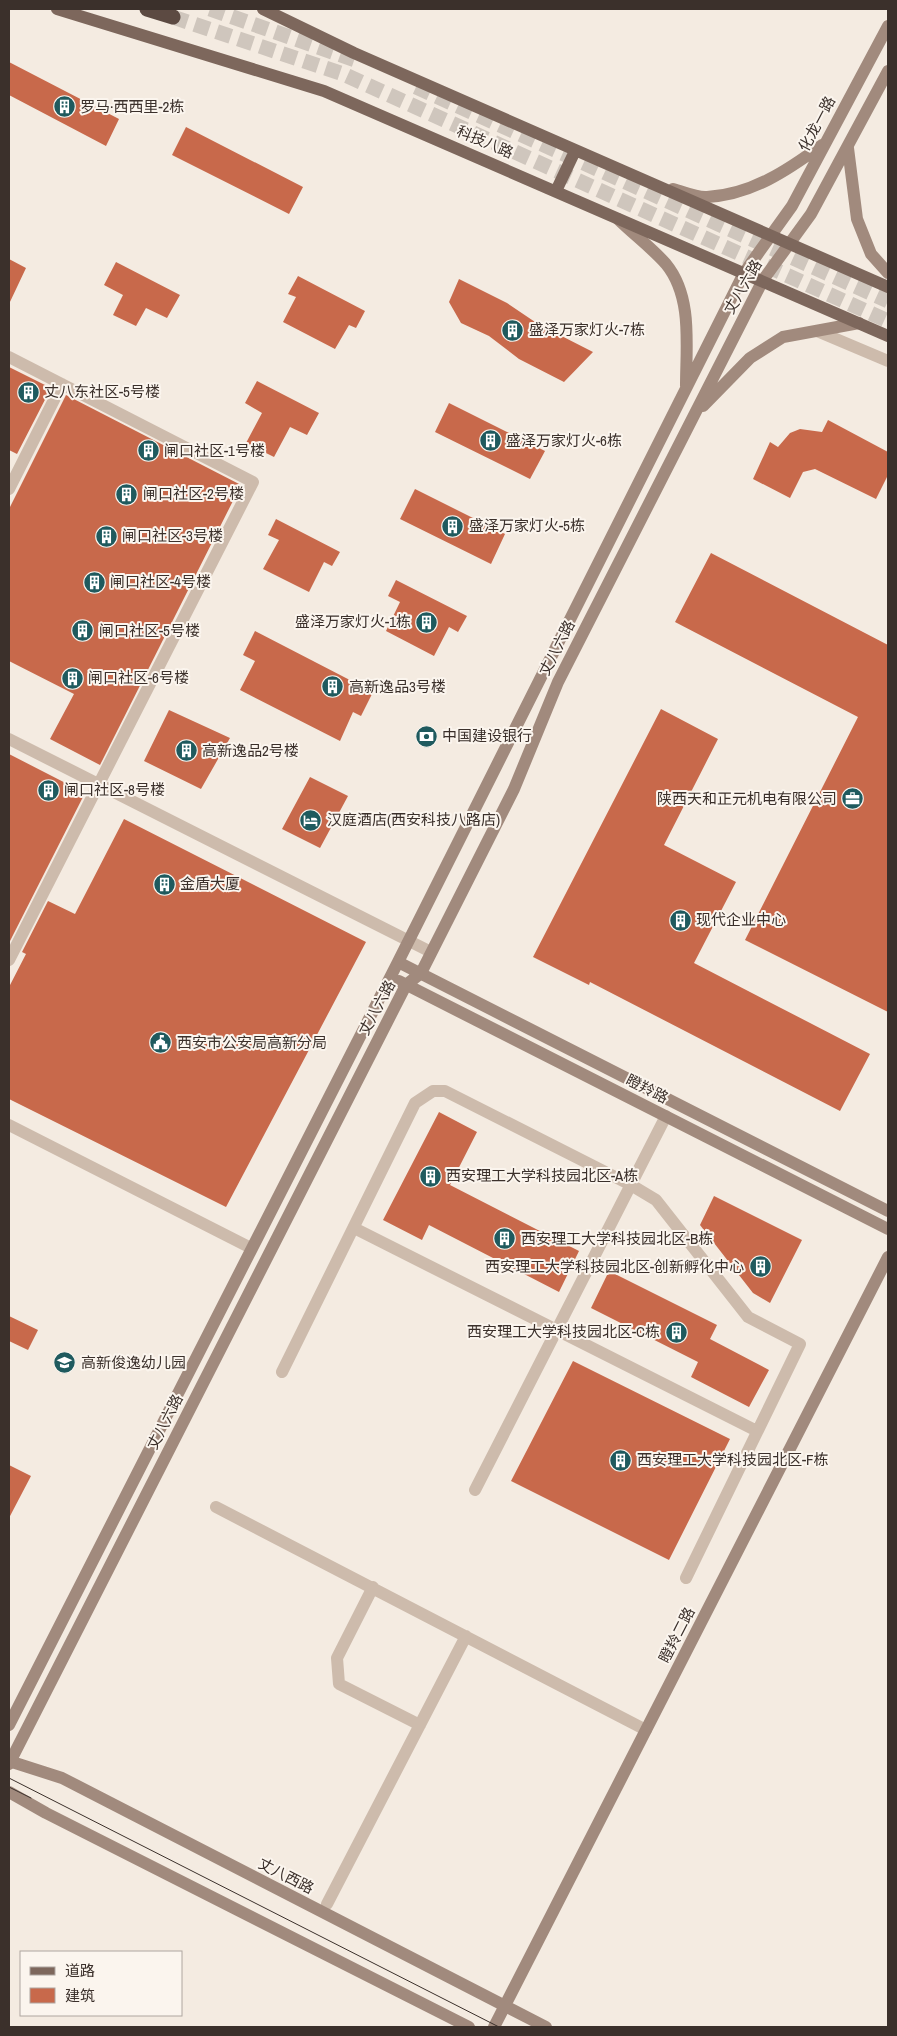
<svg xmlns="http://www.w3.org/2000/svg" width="897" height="2036" viewBox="0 0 897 2036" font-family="'Archivo Narrow','Noto Sans SC',sans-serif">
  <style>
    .building { fill: #c8694b }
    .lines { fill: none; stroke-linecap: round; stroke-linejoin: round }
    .highway-tunnel { stroke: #cfc6bd; stroke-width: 15; stroke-dasharray: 15 8; stroke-linecap: butt }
    .street { stroke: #cdbbac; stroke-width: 12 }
    .secondary { stroke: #a18a7d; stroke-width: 12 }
    .primary { stroke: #7d675c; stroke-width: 12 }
    .highway { stroke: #5c4a42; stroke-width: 15 }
    .tram { stroke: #3b302b; stroke-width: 1 }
    .labels { text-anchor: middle; stroke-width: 4; stroke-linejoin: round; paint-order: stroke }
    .poi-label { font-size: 15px; fill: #3b302b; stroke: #fbf5ee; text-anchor: start }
    .street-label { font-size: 15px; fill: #3b302b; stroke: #fbf5ee }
  </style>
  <rect width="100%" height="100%" fill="#f4ebe1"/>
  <!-- building -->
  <path class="building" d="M9 62 119 119 106 146 9 95Z
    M186 127 303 187 289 214 172 155Z
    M9 259 26 268 9 304Z
    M116 262 180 295 167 318 146 308 136 326 113 315 123 295 104 285Z
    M298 276 365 311 356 328 349 325 335 349 283 322 296 297 288 294Z
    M459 279 507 303 538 324 593 352 564 382 519 359 489 336 461 323 449 302Z
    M9 367 51 388 17 454 9 450Z
    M257 381 319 413 307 435 290 427 274 457 246 443 262 413 245 403Z
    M66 395 241 485 100 765 50 739 74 694 9 661V509Z
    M449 403 545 451 530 479 435 432Z
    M828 420 888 452V475L876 499 815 469 803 472 790 498 753 479 770 442 778 447 790 433 800 429 822 432Z
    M415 489 505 534 491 564 400 519Z
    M276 519 340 552 332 566 324 562 309 592 263 569 279 540 268 535Z
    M711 553 888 645V1012L745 940 858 717 675 622Z
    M396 580 467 616 458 632 449 627 434 656 386 631 400 602 388 596Z
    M255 631 373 692 361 716 353 712 340 741 240 690 255 661 243 655Z
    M661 709 718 739 664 845 736 882 694 963 870 1054 840 1111 590 982 589 985 533 957Z
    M169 710 230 738 201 789 144 761Z
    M9 754 85 793 9 943Z
    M310 777 348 796 320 848 282 829Z
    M124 819 366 942 226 1207 9 1099V987L26 954 22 952 48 901 75 914Z
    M439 1112 477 1132 450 1185 579 1251 559 1292 429 1225 422 1240 383 1220Z
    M714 1196 802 1240 770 1303 753 1293 700 1225Z
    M609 1271 717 1325 710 1339 769 1370 749 1407 691 1377 698 1362 591 1308Z
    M9 1316 38 1330 28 1350 9 1341Z
    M573 1361 730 1439 669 1560 511 1481Z
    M9 1465 31 1476 9 1518Z"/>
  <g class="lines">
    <!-- highway-tunnel -->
    <path class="highway-tunnel" d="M210 9 361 62
      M173 17 343 74 888 321
      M416 87 888 301"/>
    <!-- street -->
    <path class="street" d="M817 331 888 361
      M9 357 253 482 9 960
      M9 489 62 384
      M9 739 431 952
      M9 1125 251 1248
      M354 1228 757 1431
      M282 1372 415 1103 433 1091H445L631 1185 656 1200 748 1317 800 1344 686 1578
      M475 1490 666 1116
      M216 1507 646 1730
      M373 1587 337 1658 339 1684 420 1725
      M327 1904 466 1636"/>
    <!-- secondary -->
    <path class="secondary" d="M848 148 857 219 871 254 888 273
      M673 189C684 192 697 198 707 197 751 195 788 170 822 145
      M618 219C633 234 652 248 666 264 693 297 686 346 686 386
      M703 406 750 358 783 337 859 323
      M398 962 888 1211
      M399 981 888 1229
      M9 1725 398 962 744 273 792 206 888 26
      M9 1761 62 1778 546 2027
      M9 1764 406 985 421 973 514 789 558 682 763 280 811 214 888 71
      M9 1792 46 1813 469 2027
      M494 2027 888 1257"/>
    <!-- primary -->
    <path class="primary" d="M57 9 324 91 888 336
      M263 9 354 53 888 287
      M556 191 575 151"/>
    <!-- highway -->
    <path class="highway" d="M147 9 173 17"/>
    <!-- tram -->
    <path class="tram" d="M9 1778 499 2027
      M9 1787 31 1798"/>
  </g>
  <!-- icons -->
  <defs>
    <symbol id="building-disc" viewBox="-11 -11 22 22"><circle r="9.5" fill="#1f5a5e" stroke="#fbf5ee"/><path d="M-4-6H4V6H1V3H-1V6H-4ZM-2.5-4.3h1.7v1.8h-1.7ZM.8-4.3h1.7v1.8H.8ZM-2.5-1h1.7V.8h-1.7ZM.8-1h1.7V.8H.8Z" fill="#fff"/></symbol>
    <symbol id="bank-disc" viewBox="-11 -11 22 22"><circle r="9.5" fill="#1f5a5e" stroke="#fbf5ee"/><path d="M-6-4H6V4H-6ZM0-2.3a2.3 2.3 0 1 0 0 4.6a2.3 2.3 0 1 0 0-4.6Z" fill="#fff"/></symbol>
    <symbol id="office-disc" viewBox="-11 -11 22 22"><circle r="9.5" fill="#1f5a5e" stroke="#fbf5ee"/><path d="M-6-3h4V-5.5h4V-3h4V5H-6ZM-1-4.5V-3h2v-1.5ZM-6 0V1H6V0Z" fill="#fff"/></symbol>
    <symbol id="hotel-disc" viewBox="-11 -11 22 22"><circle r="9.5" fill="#1f5a5e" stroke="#fbf5ee"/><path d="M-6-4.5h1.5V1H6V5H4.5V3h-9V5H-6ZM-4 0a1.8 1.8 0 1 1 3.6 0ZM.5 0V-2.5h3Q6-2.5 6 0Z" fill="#fff"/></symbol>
    <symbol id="civic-disc" viewBox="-11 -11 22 22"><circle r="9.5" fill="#1f5a5e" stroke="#fbf5ee"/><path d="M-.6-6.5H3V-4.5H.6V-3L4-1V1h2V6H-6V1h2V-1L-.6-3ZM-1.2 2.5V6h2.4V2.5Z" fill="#fff"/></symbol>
    <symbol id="school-disc" viewBox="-11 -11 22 22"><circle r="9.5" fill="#1f5a5e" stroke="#fbf5ee"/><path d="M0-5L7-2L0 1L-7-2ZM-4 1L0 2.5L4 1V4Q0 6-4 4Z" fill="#fff"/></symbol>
  </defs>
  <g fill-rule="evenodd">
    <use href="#building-disc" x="52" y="94" width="25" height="25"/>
    <use href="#building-disc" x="500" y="318" width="25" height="25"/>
    <use href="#building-disc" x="16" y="380" width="25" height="25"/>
    <use href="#building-disc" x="478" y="428" width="25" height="25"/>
    <use href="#building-disc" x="136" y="438" width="25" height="25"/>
    <use href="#building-disc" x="114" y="482" width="25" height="25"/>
    <use href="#building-disc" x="440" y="514" width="25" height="25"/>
    <use href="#building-disc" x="94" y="524" width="25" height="25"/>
    <use href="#building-disc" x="82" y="570" width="25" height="25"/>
    <use href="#building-disc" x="414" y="610" width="25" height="25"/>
    <use href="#building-disc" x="70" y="618" width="25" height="25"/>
    <use href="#building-disc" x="60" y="666" width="25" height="25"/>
    <use href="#building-disc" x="320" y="674" width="25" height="25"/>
    <use href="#bank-disc" x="414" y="724" width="25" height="25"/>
    <use href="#building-disc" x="174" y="738" width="25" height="25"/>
    <use href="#building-disc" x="36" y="778" width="25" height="25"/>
    <use href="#office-disc" x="840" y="786" width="25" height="25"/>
    <use href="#hotel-disc" x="298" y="808" width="25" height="25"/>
    <use href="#building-disc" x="152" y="872" width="25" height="25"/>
    <use href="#building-disc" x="668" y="908" width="25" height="25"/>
    <use href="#civic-disc" x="148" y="1030" width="25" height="25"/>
    <use href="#building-disc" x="418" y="1164" width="25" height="25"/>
    <use href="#building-disc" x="492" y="1226" width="25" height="25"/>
    <use href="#building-disc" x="748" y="1254" width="25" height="25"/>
    <use href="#building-disc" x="664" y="1320" width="25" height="25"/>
    <use href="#school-disc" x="52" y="1350" width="25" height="25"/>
    <use href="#building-disc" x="608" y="1448" width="25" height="25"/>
  </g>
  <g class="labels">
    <!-- poi labels -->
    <g class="poi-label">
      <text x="80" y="112">罗马·西西里-2栋</text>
      <text x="529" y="335">盛泽万家灯火-7栋</text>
      <text x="44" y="397">丈八东社区-5号楼</text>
      <text x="506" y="446">盛泽万家灯火-6栋</text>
      <text x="164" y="456">闸口社区-1号楼</text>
      <text x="143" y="499">闸口社区-2号楼</text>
      <text x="469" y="531">盛泽万家灯火-5栋</text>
      <text x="122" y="541">闸口社区-3号楼</text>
      <text x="110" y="587">闸口社区-4号楼</text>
      <text x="411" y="627" text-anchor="end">盛泽万家灯火-1栋</text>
      <text x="99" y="636">闸口社区-5号楼</text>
      <text x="88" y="683">闸口社区-6号楼</text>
      <text x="349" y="692">高新逸品3号楼</text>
      <text x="442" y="741">中国建设银行</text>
      <text x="202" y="756">高新逸品2号楼</text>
      <text x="64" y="795">闸口社区-8号楼</text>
      <text x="837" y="804" text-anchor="end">陕西天和正元机电有限公司</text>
      <text x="327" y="825">汉庭酒店(西安科技八路店)</text>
      <text x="180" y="889">金盾大厦</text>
      <text x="696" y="925">现代企业中心</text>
      <text x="177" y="1048">西安市公安局高新分局</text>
      <text x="446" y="1181">西安理工大学科技园北区-A栋</text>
      <text x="521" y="1244">西安理工大学科技园北区-B栋</text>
      <text x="744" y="1272" text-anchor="end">西安理工大学科技园北区-创新孵化中心</text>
      <text x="660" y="1337" text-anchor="end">西安理工大学科技园北区-C栋</text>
      <text x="81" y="1368">高新俊逸幼儿园</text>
      <text x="637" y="1465">西安理工大学科技园北区-F栋</text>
    </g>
    <!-- street labels -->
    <g class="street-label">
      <text transform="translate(817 124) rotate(-62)" y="5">化龙一路</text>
      <text transform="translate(485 142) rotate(23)" y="5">科技八路</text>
      <text transform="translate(743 287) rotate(-60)" y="5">丈八六路</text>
      <text transform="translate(557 648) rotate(-63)" y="5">丈八六路</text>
      <text transform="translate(377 1008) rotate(-62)" y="5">丈八六路</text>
      <text transform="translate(647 1089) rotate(27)" y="5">瞪羚路</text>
      <text transform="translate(165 1422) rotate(-63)" y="5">丈八六路</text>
      <text transform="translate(677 1635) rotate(-63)" y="5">瞪羚二路</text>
      <text transform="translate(286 1876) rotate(27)" y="5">丈八西路</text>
    </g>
  </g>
  <!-- border -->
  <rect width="897" height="2036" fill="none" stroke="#3b302b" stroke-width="20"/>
  <!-- legend -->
  <rect x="20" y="1951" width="162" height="65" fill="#fbf5ee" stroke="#aea6a0"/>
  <rect x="30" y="1967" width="25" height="8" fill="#7d675c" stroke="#aea6a0"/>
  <text x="65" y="1976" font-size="15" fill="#3b302b">道路</text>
  <rect x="30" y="1988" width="25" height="15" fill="#c8694b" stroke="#aea6a0"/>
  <text x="65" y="2001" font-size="15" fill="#3b302b">建筑</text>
</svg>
